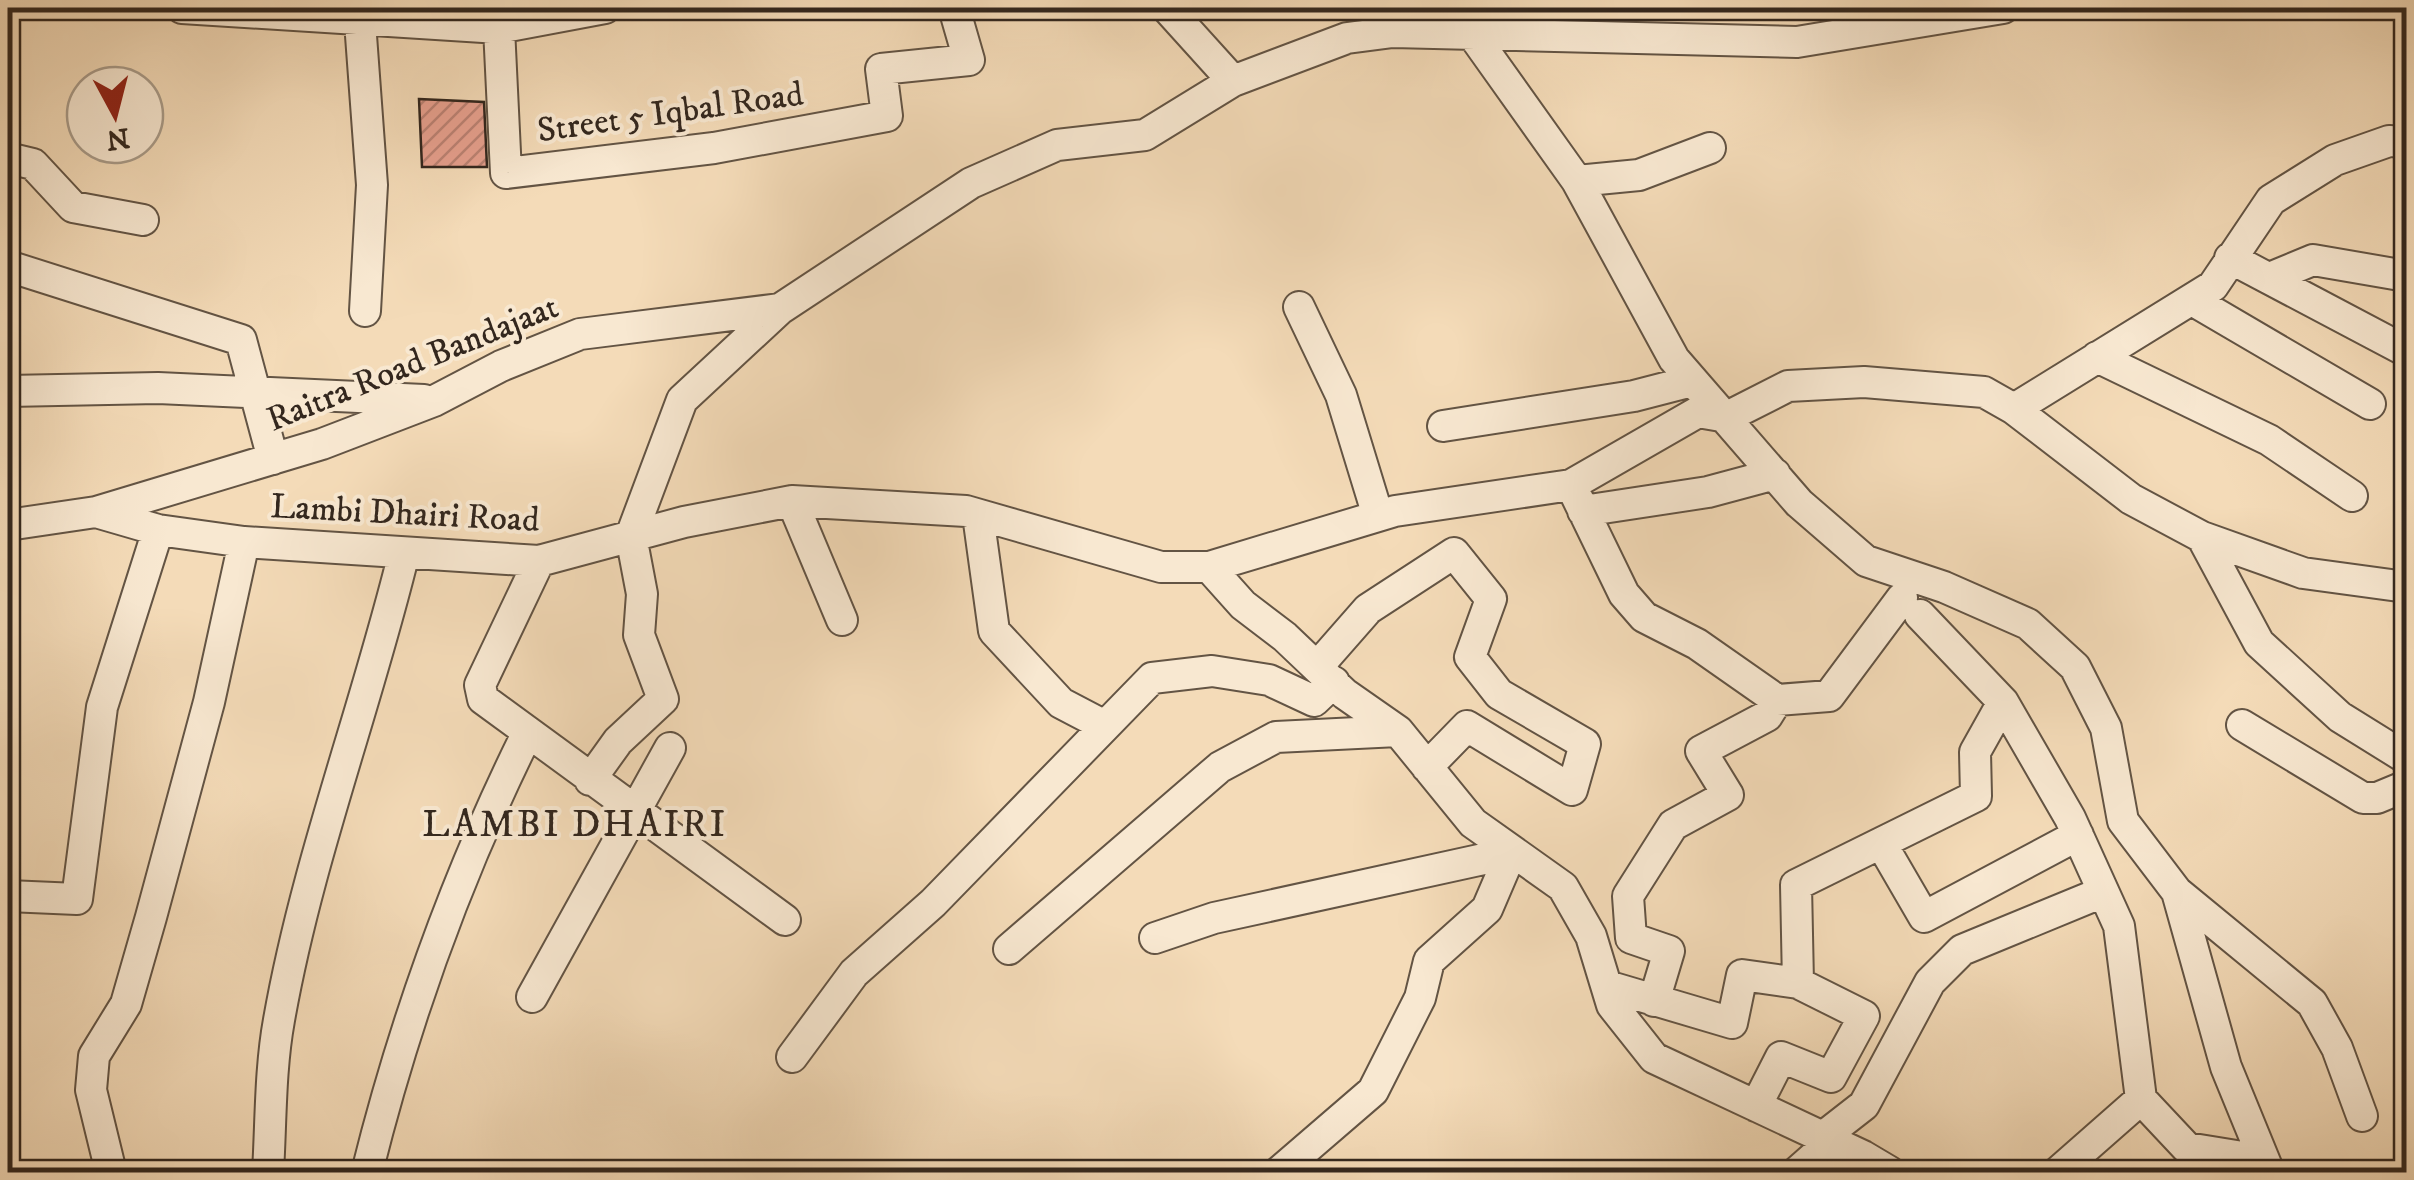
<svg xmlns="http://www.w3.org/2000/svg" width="2414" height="1180" viewBox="0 0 2414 1180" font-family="'IM FELL DW Pica',serif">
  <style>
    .building { fill: url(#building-hatch); stroke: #33271e; stroke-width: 2.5 }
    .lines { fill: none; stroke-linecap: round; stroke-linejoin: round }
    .minor-casing { stroke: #635444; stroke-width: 34 }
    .minor { stroke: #f8e8d1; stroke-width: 30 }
    .labels { text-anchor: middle; stroke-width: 8; stroke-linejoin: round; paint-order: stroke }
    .street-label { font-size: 35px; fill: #33271e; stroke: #f8e8d1 }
    .neighbourhood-label { font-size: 38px; letter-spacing: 2.5px; fill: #33271e; stroke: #f8e8d1 }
  </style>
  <defs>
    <pattern id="building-hatch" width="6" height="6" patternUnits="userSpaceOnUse" patternTransform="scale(2.5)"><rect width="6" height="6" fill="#e6a08e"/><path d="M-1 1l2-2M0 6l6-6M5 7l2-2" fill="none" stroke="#bb8273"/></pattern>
  </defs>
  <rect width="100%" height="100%" fill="#f4dbb8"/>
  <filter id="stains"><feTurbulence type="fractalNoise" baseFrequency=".002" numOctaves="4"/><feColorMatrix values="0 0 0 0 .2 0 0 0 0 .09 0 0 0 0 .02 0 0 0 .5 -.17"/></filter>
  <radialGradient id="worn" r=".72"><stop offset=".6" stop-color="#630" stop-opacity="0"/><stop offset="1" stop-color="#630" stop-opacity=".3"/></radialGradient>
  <!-- building -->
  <path class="building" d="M419 99 484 102 487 167H422Z"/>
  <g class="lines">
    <defs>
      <path id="minor" d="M182 8 499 28 506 173 714 148 887 116 881 69 969 60 954 8
        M1167 8 1233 81
        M1447 8 1473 35 1577 181 1674 359 1799 503 1866 561 1944 587 2028 624 2075 667 2106 728 2123 821 2177 892 2226 1067 2269 1172
        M360 22 372 185 365 311
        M499 28 605 8
        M8 158 33 164 73 207 143 220
        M1577 181 1639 175 1710 148
        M2230 258 2406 351
        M8 266 241 340 273 459
        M2272 277 2313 260 2406 276
        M2194 301 2370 404
        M1299 307 1341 395 1378 516
        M2097 357 2269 440 2352 496
        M8 391 158 388 424 400
        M2014 409 2131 499 2202 537 2259 643 2340 717 2406 758
        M1443 426 1634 396 1692 381
        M1571 485 1624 594 1644 617 1697 644 1777 700 1829 696 1902 598
        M792 501 842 620
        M1583 511 1708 492 1775 474
        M96 512 322 444 434 401 501 366 580 334 780 309 971 183 1057 145 1145 135 1233 81 1347 38 1393 32 1797 42 2003 8
        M978 515 994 631 1061 703 1103 725
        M8 525 96 512 158 530 244 542 539 561 684 522 792 501 966 511 1161 567H1209L1395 511 1571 485 1698 412 1727 417 1788 386 1864 382 1984 392 2014 409 2213 286 2271 200 2335 160 2389 141 2406 142
        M2202 537 2303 573 2406 587
        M539 561 480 685 483 699 785 920
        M1209 567 1243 605 1285 637 1345 694 1398 731 1473 823 1563 887 1591 936 1612 1005 1654 1058 1863 1156 1890 1172
        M1920 615 2003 702 2070 818 2119 926 2141 1099 2187 1148 2261 1160
        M1318 666 1368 609 1454 553 1491 599 1470 657 1499 694 1585 744 1572 790 1467 726 1427 767
        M2242 725 2363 798H2377L2406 786
        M590 780 618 741 663 699 639 635 642 594 631 536 682 400 780 309
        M1881 843 1924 917 2078 835
        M2177 892 2312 1003 2337 1048 2362 1116
        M8 896 77 899 102 707 158 530
        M1155 938 1214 918 1511 853
        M1009 949 1220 767 1276 737 1398 731
        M1607 986 1732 1023 1742 975 1798 983
        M532 997 670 748
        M1654 1001 1669 951 1631 938 1628 896 1673 825 1728 795 1701 751 1767 716 1777 700
        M792 1057 854 973 933 903 1152 678 1212 671 1269 680 1314 701 1334 682
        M1756 1106 1781 1057 1831 1077 1864 1016 1798 983 1796 885 1976 796 1975 752 2003 702
        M1823 1137 1864 1105 1930 982 1962 950 2103 892
        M111 1172 91 1090 94 1056 126 1004 151 917 209 702 244 542
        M268 1172C271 1122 270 1069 279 1020 307 861 366 709 404 553
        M367 1172C405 1019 457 875 527 734
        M1279 1172 1373 1091 1420 998 1429 961 1487 909 1511 853
        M1797 1172 1832 1141
        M2058 1172 2141 1099"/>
    </defs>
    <!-- minor casing -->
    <use href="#minor" class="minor-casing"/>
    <!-- minor -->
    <use href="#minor" class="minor"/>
  </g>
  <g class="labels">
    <!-- street labels -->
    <g class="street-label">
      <text transform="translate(670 111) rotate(-8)" y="12">Street 5 Iqbal Road</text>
      <text transform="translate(412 362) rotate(-22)" y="12">Raitra Road Bandajaat</text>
      <text transform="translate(405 512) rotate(3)" y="12">Lambi Dhairi Road</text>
    </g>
    <!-- neighbourhood labels -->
    <g class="neighbourhood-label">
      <text x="575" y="836">LAMBI DHAIRI</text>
    </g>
  </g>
  <!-- margin -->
  <rect width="2414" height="1180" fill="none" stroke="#f4dbb8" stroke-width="40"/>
  <rect x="10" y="10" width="2394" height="1160" fill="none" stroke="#33271e" stroke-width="5"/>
  <rect x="20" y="20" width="2374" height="1140" fill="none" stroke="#33271e" stroke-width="2.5"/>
  <!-- north arrow -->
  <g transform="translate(115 115) rotate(173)"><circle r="48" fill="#f8e8d1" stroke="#a99b89" stroke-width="2.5"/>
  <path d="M0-8L18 38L0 25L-18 38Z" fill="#8f2418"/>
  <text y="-15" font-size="28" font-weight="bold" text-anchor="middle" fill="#33271e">N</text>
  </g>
  <rect width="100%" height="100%" filter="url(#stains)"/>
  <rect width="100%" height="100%" fill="url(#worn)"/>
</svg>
